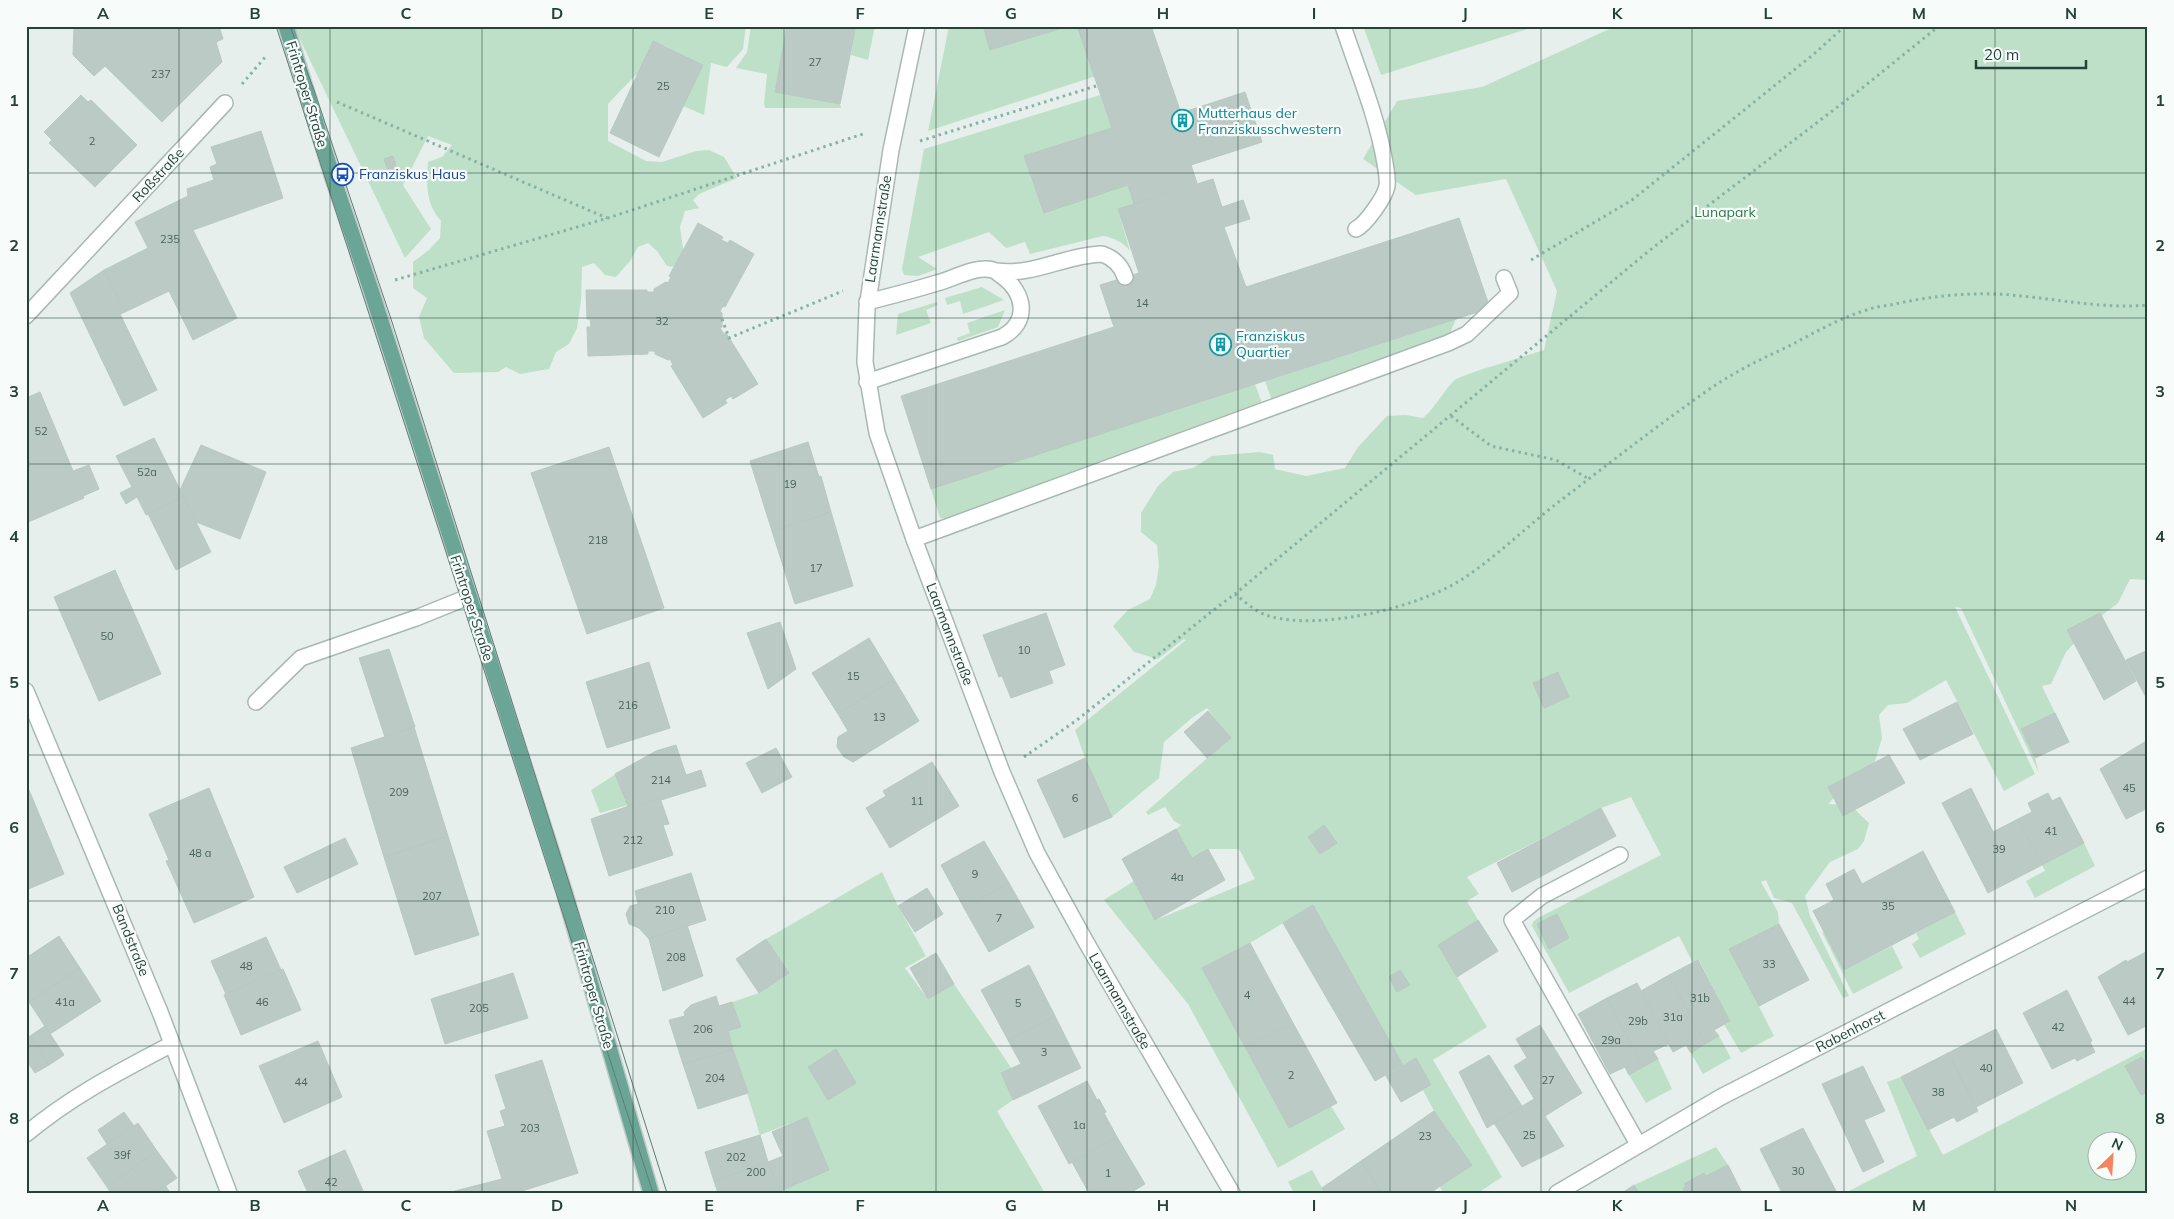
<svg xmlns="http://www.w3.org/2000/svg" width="2174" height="1219" viewBox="0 0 2174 1219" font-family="Mulish,sans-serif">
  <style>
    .green { fill: #bfe0c8; fill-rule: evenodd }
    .building { fill: #bbcac4; stroke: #b8c9c2 }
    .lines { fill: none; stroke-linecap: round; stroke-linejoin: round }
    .lane-casing { stroke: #a8b8b2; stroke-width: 18 }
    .street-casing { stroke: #a8b8b2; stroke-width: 18 }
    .primary-casing { stroke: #c2cac8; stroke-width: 18 }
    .path { stroke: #86b3a5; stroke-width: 3; stroke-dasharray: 2.5 4; stroke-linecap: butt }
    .lane { stroke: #fff; stroke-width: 15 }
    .street { stroke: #fff; stroke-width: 15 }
    .primary { stroke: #6aa596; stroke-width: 15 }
    .tram { stroke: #5f7d75; stroke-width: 1 }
    .grid { fill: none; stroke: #24423a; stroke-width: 1; stroke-opacity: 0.55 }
    .labels { text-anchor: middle; stroke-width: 4.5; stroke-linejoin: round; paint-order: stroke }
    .number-label { font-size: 11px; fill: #4a645c }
    .street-label { font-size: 14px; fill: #24423a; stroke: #f7fbf9 }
    .culture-label { font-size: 14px; fill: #0d838f; stroke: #f7fbf9; text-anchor: start }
    .transit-label { font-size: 14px; fill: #164399; stroke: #f7fbf9; text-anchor: start }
    .park-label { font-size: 14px; fill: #2d7a4b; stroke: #f7fbf9 }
    .neatline { fill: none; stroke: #24423a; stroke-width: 2 }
    .grid-label { font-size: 16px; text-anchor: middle; font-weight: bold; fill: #24423a }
  </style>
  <rect width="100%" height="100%" fill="#e6efeb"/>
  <!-- green -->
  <path class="green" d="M297 26H746L743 49 727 67 711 63 704 115 683 106 703 65 665 46C646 65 626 84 608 104V141L646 161 662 162 696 151 709 150 724 157 737 178 699 194 693 200 699 208 685 211 680 227 684 255 673 267 667 266 657 251 648 243 638 247 630 261 616 277 605 275 594 263 582 267 581 301 577 328 569 344 556 352 549 369 520 374 506 367 498 372 454 373 424 338 419 317 427 298 413 288V262L429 250 440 238 441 221C426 205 426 184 428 162L442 157 452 145 428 136 403 185 431 229 405 258 295 29Z
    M751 26H787L775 92 840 104 841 108H765L764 104 767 74 736 68 747 52Z
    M856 26H875L868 60 851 55Z
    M949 26H983L991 50 1069 26H1077L1096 76 928 131Z
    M1363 26H1537L1381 75Z
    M1616 26H2148V580L2130 579 2118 603 2097 619 2066 652 2051 684 2042 686 2055 713 2021 730 2035 758 2039 773 1961 608 1955 607 2035 774 2004 791 1946 680 1907 703 1888 705 1879 715 1882 738 1868 784 1838 794 1828 804 1850 805 1869 823 1864 841 1858 849 1830 862 1805 896 1810 916 1849 996 1843 998 1792 903 1774 898 1766 880 1761 882 1778 912 1779 924 1730 949 1774 1036 1741 1053 1724 1024 1730 1021 1699 960 1693 963 1679 936 1569 993 1532 926 1533 922 1536 919 1661 855 1631 797 1601 808 1467 877 1479 894 1467 901 1478 920 1438 945 1487 1027 1433 1060 1502 1177 1478 1193H1443L1440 1187 1471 1165 1434 1111 1423 1090 1431 1086 1416 1059 1403 1065 1313 905 1250 943 1202 968 1289 1128 1331 1106 1345 1129 1278 1168 1188 1004 1104 900 1134 881 1156 920 1255 879 1239 849H1208L1192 858 1176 829 1181 825 1174 821 1165 807 1148 815 1146 812 1230 738 1207 708 1193 717 1164 742 1159 778 1112 817 1085 758 1075 730 1186 640 1184 639 1158 659 1134 652 1113 626 1128 610 1150 599 1156 585 1159 566 1157 545 1141 532V513L1158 486 1173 472 1193 468 1212 456 1260 452 1273 455 1275 469 1306 476 1345 468 1358 447 1387 416 1406 415 1423 418C1436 407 1443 391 1455 380 1462 374 1530 355 1544 350L1557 291 1506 179 1416 195 1363 159 1397 101 1482 87Z
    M1100 95 1112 128 1025 157 1044 213 1128 185 1134 204 1118 210 1130 251C1123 242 1114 238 1103 236L1030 254 1025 242 1006 248 989 232 918 257 937 269 918 276 904 275 902 269 924 149Z
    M982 287 1004 300 963 314 960 301 947 305 945 298Z
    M937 302 938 305 926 310 931 323 896 335 898 314Z
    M1005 310 998 327 958 341 957 338 970 333 967 323Z
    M1456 319 1450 333 1272 401 1265 381Z
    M1255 384 1262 403 946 518H940L931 489Z
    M616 774 631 804 600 813 591 790Z
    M2084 843 2095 866 2035 898 2026 881 2045 871 2042 865Z
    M882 872 898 906 926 956 905 968 928 999 954 984 1012 1069 1001 1074 1013 1100 997 1111 1045 1193H766L829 1170 807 1117 760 1135 728 1031 740 1027 732 1002 759 993 788 973 766 939Z
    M1955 912 1966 934 1920 958 1912 944 1919 939 1916 933Z
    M1822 932 1825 933 1844 970 1892 946 1903 968 1853 994Z
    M1719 1036 1731 1058 1703 1074 1691 1053Z
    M2148 1048V1193H1845L1917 1156 1887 1082 1901 1077 1943 1155ZM2096 1142H2126V1172H2096Z
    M1658 1059 1672 1089 1646 1103 1629 1075Z
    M1716 1147 1728 1165 1683 1188 1685 1193H1639L1634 1185Z
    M1312 1170 1325 1193H1294L1288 1182Z"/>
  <!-- building -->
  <path class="building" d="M74 26H219L223 39 216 42 222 62 162 122 105 66 94 76 73 55Z
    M787 26H856L840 104 775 92Z
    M983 26H1069L990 50Z
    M1077 26H1151L1181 113 1245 92 1262 142 1191 165 1197 183 1134 204 1128 185 1044 213 1024 156 1112 128Z
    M653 41 703 65 659 157 610 133Z
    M81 95 88 102 91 100 137 145 95 187 49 143 52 140 44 132Z
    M261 131 283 198 193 230 237 318 193 340 169 291 125 312 104 270 148 248 135 222 188 196 187 189 214 180 210 167 217 164 211 147Z
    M393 156 400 179 392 182 384 159Z
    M1213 179 1222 207 1243 200 1250 219 1224 227 1246 287 1459 218 1490 308 931 489 901 396 1114 327 1100 285 1139 273 1118 209Z
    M698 223 723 237 721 240 728 243 730 240 754 254 725 307 723 306 720 311 722 313V327L720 328 724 334 726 333 758 384 733 399 731 396 725 400 727 403 703 418 671 366 673 365 670 359 668 360 655 354V351H648V354L588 356 587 327H591L590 319H587L586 290H647V292H654V289L666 282 668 283 671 277 669 276Z
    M104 270 125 312 120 314 157 390 124 406 70 293Z
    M40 392 73 471 89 465 99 489 83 496 84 498 26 523V398Z
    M154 438 183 496 146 515 137 497 126 504 120 493 132 487 116 456Z
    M808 442 819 477 821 476 831 512 772 531 750 461Z
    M201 445 266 472 240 539 196 522 180 490Z
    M609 447 664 608 587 634 531 473Z
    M183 496 211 552 176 570 148 514Z
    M831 512 853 586 795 604 772 531Z
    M115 570 161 674 99 701 54 597Z
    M1046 613 1065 665 1049 671 1053 683 1011 698 1002 676 999 677 983 635Z
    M2100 613 2136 681 2104 700 2067 630Z
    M780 622 796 669 768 689 747 633Z
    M869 638 894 679 838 714 812 673Z
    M389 649 415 727 385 737 359 658Z
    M2148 650V701L2126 660Z
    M649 662 670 728 607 748 586 682Z
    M1558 672 1569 697 1544 708 1533 683Z
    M894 679 919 721 853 762 844 757 837 747 838 737 848 731 838 714Z
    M1957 702 1973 734 1920 760 1903 729Z
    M1208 711 1231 738 1207 758 1184 732Z
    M2055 713 2069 742 2035 758 2021 729Z
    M414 727 448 836 384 857 351 748Z
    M2148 740V808L2126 819 2100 769Z
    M676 745 686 775 701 770 706 786 661 800 660 798 639 805 638 802 628 806 615 774 656 751Z
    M776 748 792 777 762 793 746 763Z
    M1889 755 1905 783 1843 816 1828 787Z
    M1085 758 1112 817 1064 838 1037 780Z
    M932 762 959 806 890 848 866 808 886 796 883 791Z
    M209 788 254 897 194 923 166 861 169 860 149 814Z
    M1971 788 1993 832 2018 819 2042 865 1988 893 1942 803Z
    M29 790 64 874 26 890V791Z
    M2048 793 2052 801 2060 797 2084 843 2042 865 2018 819 2032 812 2028 803Z
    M660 798 669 824 663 825 673 855 609 876 591 819 638 803 639 805Z
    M1601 808 1616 836 1512 892 1497 863Z
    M1324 825 1337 843 1320 854 1308 837Z
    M1176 829 1192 858 1208 849 1225 880 1155 920 1122 859Z
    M448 836 479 935 415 955 384 857Z
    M345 838 358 864 297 893 284 867Z
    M984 841 1009 883 964 908 941 865Z
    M1923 851 1955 912 1844 970 1813 911 1834 900 1826 884 1854 869 1862 884Z
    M691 873 706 920 649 939 639 928 629 924 626 914 630 906 638 904 635 891Z
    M1009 883 1034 927 989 952 964 908Z
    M927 888 943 914 915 932 898 906Z
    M1313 905 1403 1065 1375 1081 1283 923Z
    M1557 914 1569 938 1549 949 1537 924Z
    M1478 920 1498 951 1457 977 1438 945Z
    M1779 924 1809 980 1759 1006 1729 949Z
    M687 925 703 976 663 991 649 939Z
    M59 936 80 968 29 1002 26 998V958Z
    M266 937 281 970 226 994 211 961Z
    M766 939 789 973 759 993 736 959Z
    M1250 943 1293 1023 1245 1047 1202 968Z
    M2146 952 2148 955V1025L2128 1035 2098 977 2126 960 2127 962Z
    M936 953 954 984 928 999 910 968Z
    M1698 960 1730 1021 1714 1030 1719 1036 1705 1044 1669 975Z
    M1029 965 1055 1016 1008 1040 981 990Z
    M80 968 101 1001 50 1034 29 1002Z
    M283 969 301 1010 241 1035 224 995Z
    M1400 970 1410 985 1397 992 1389 977Z
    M513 973 528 1018 445 1044 431 999Z
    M1669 975 1705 1044 1691 1053 1686 1045 1673 1052 1641 991Z
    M1637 983 1669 1044 1653 1051 1658 1059 1643 1067 1607 998Z
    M2067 990 2092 1041 2090 1042 2095 1052 2077 1061 2075 1058 2052 1069 2023 1013Z
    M716 996 719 1006 732 1002 741 1027 728 1031 733 1049 683 1064 669 1020 685 1016 684 1012 691 1005Z
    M1607 998 1643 1067 1629 1075 1625 1067 1610 1074 1578 1014Z
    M1055 1016 1081 1068 1013 1100 1001 1073 1021 1064 1008 1040Z
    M1293 1023 1337 1103 1289 1128 1245 1047Z
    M1540 1025 1582 1093 1545 1116 1514 1066 1527 1058 1516 1039Z
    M45 1026 64 1055 49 1065 30 1036Z
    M1996 1029 2023 1083 1976 1107 1948 1053Z
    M30 1036 49 1065 35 1073 26 1060V1038Z
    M318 1041 342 1097 284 1123 259 1066Z
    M733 1049 748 1093 698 1109 683 1064Z
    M836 1049 856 1083 828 1100 808 1067Z
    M1948 1053 1978 1111 1957 1122 1954 1117 1928 1130 1901 1077Z
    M1489 1055 1522 1106 1487 1128 1459 1072Z
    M2142 1057 2148 1068V1092L2141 1095 2125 1066Z
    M1416 1058 1431 1085 1401 1102 1386 1076Z
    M542 1060 578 1173 516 1193H447L502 1179 487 1131 505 1126 500 1111 506 1109 495 1075Z
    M1863 1066 1885 1111 1864 1120 1884 1162 1863 1172 1822 1084Z
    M1087 1081 1097 1100 1099 1099 1106 1112 1104 1113 1117 1137 1069 1164 1038 1106Z
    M1534 1099 1564 1146 1522 1167 1494 1123Z
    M1434 1111 1472 1165 1430 1193H1382L1361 1161Z
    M124 1112 134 1126 107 1144 98 1130Z
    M807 1117 829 1170 780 1191 768 1162 783 1156 772 1132Z
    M138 1123 157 1151 107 1187 87 1158Z
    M1803 1128 1837 1193H1782L1760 1149Z
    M760 1135 768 1162 714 1181 705 1152Z
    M1117 1137 1145 1184 1130 1193H1089L1072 1162Z
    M345 1150 364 1193H308L298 1171Z
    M157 1151 177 1178 155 1193H111L107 1187Z
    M1361 1161 1382 1193H1325L1322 1188Z
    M768 1162 780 1191 774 1193H718L714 1181Z
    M1728 1165 1742 1193H1685L1683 1188 1686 1186 1684 1184 1704 1173 1706 1176Z
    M165 1185 170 1193H155Z
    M1634 1185 1639 1193H1622Z"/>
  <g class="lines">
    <defs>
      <path id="lane" d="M1343 26C1358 71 1377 116 1385 163 1386 170 1388 179 1387 186 1385 197 1366 224 1356 229
        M996 271C1034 276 1065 255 1102 254 1114 258 1121 265 1125 277
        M867 382 1002 337C1030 322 1025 293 1002 276 999 274 996 271 993 270 976 265 953 279 937 283 914 290 891 296 867 302
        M914 539 1448 343 1467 334 1510 293 1504 278
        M1620 855 1542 896 1512 920 1638 1144
        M26 1134C73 1095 119 1072 172 1044"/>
      <path id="street" d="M917 26 891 150 867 308 865 362 877 433 914 539 1002 772 1037 853 1086 942 1232 1193
        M26 316 225 103
        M26 691 160 1012 229 1193
        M256 702 301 658 416 618 468 597
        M1557 1193 1721 1097 2148 878"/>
      <path id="primary" d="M286 26 333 178 370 287 564 891 651 1193"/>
    </defs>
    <!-- lane casing -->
    <use href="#lane" class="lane-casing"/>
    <!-- street casing -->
    <use href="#street" class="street-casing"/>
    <!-- primary casing -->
    <use href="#primary" class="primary-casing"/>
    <!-- path -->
    <path class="path" d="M242 84 267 55
      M337 102 607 218
      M920 141 1096 86
      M1531 260 1632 200 1814 54 1845 26
      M395 280 608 218 866 133
      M722 319 729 338 843 291
      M1451 416 1491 446 1556 460 1589 479
      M1235 594C1245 602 1257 613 1269 616 1320 631 1416 608 1461 580 1495 558 1524 529 1556 504 1606 466 1655 427 1707 391 1732 373 1759 360 1787 347 1814 333 1841 317 1870 309 1878 306 1887 306 1895 304 1936 295 1979 291 2021 296 2064 300 2105 309 2148 305
      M1024 757 1077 720 1216 608 1235 594 1650 250 1861 89 1939 26"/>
    <!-- lane -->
    <use href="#lane" class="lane"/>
    <!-- street -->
    <use href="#street" class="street"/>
    <!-- primary -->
    <use href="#primary" class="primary"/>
    <!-- tram -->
    <path class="tram" d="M276 26 653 1193
      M290 26 314 90 392 322 667 1193"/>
  </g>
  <!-- grid -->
  <path class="grid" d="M179 26V1193M330 26V1193M482 26V1193M633 26V1193M784 26V1193M936 26V1193M1087 26V1193M1238 26V1193M1390 26V1193M1541 26V1193M1692 26V1193M1844 26V1193M1995 26V1193M26 173H2148M26 318H2148M26 464H2148M26 610H2148M26 755H2148M26 901H2148M26 1046H2148"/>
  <!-- icons -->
  <defs>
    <symbol id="building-ring" viewBox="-11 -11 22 22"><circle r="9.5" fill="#f7fbf9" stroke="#0f9aa8" stroke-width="1.5"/><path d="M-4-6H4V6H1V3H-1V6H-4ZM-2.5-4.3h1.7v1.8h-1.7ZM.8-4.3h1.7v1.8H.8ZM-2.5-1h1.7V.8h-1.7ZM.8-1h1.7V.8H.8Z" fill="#0f9aa8"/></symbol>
    <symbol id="bus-ring" viewBox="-11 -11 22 22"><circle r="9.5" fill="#f7fbf9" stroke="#1a4fb4" stroke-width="1.5"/><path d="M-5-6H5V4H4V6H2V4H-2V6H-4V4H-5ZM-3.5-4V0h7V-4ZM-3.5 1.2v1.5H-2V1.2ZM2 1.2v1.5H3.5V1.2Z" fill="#1a4fb4"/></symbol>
  </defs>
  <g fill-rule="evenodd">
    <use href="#building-ring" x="1170" y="108" width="25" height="25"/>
    <use href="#bus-ring" x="330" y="162" width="25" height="25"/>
    <use href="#building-ring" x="1208" y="332" width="25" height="25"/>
  </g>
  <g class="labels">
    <!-- number labels -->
    <g class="number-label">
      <text x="815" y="66">27</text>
      <text x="161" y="78">237</text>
      <text x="663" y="90">25</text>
      <text x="92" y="145">2</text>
      <text x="170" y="243">235</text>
      <text x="1142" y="307">14</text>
      <text x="662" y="325">32</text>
      <text x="41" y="435">52</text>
      <text x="147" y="476">52a</text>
      <text x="790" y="488">19</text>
      <text x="598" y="544">218</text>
      <text x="816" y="572">17</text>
      <text x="107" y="640">50</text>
      <text x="1024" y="654">10</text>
      <text x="853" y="680">15</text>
      <text x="628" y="709">216</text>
      <text x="879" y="721">13</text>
      <text x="661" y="784">214</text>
      <text x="2129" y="792">45</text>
      <text x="399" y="796">209</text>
      <text x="1075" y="802">6</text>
      <text x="917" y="805">11</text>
      <text x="2051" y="835">41</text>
      <text x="633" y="844">212</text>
      <text x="1999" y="853">39</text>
      <text x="200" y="857">48 a</text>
      <text x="975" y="878">9</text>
      <text x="1177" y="881">4a</text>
      <text x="432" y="900">207</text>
      <text x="1888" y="910">35</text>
      <text x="665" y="914">210</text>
      <text x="999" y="922">7</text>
      <text x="676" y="961">208</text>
      <text x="1769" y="968">33</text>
      <text x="246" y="970">48</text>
      <text x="1247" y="999">4</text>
      <text x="1700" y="1002">31b</text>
      <text x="2129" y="1005">44</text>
      <text x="65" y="1006">41a</text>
      <text x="262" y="1006">46</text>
      <text x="1018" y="1007">5</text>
      <text x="479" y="1012">205</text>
      <text x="1673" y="1021">31a</text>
      <text x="1638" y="1025">29b</text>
      <text x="2058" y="1031">42</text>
      <text x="703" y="1033">206</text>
      <text x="1611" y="1044">29a</text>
      <text x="1044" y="1056">3</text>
      <text x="1986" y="1072">40</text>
      <text x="1291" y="1079">2</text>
      <text x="715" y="1082">204</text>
      <text x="1548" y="1084">27</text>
      <text x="301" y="1086">44</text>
      <text x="1938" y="1096">38</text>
      <text x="1079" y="1129">1a</text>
      <text x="530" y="1132">203</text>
      <text x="1529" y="1139">25</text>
      <text x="1425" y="1140">23</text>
      <text x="122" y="1159">39f</text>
      <text x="736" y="1161">202</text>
      <text x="1798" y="1175">30</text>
      <text x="756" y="1176">200</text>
      <text x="1108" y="1177">1</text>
      <text x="331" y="1186">42</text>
    </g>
    <!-- street labels -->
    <g class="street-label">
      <text transform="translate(307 94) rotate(73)" y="5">Frintroper Straße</text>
      <text transform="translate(158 175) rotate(-47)" y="5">Roßstraße</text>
      <text transform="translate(878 229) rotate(-81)" y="5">Laarmannstraße</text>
      <text transform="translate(472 608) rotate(72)" y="5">Frintroper Straße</text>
      <text transform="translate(950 634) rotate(69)" y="5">Laarmannstraße</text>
      <text transform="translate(131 940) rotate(68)" y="5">Bandstraße</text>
      <text transform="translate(594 995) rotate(74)" y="5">Frintroper Straße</text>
      <text transform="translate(1120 1001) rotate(60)" y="5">Laarmannstraße</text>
      <text transform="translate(1850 1031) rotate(-27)" y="5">Rabenhorst</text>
    </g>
    <!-- culture labels -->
    <g class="culture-label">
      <text x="1198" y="118">Mutterhaus der<tspan x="1198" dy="16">Franziskusschwestern</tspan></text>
      <text x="1236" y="341">Franziskus<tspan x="1236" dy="16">Quartier</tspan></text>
    </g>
    <!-- transit labels -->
    <g class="transit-label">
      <text x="359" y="179">Franziskus Haus</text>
    </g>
    <!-- park labels -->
    <g class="park-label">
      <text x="1725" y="217">Lunapark</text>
    </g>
  </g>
  <!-- border -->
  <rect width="2174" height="1219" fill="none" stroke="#f7fbf9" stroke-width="55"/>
  <!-- north arrow -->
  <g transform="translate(2112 1156) rotate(25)"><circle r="24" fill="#f7fbf9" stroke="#a3b1ad"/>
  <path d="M0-4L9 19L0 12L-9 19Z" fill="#f4845f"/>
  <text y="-8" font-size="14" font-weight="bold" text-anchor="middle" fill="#24423a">N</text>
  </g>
  <!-- scale -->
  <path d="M1976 60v8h110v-8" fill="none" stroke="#24423a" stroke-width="2.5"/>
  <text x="1984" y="60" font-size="15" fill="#24423a" stroke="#f7fbf9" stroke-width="4" paint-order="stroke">20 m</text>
  <rect x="28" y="28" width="2118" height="1164" class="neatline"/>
  <g class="grid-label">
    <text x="103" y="19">A</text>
    <text x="255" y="19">B</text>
    <text x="406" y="19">C</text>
    <text x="557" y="19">D</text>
    <text x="709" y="19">E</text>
    <text x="860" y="19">F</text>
    <text x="1011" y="19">G</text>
    <text x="1163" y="19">H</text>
    <text x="1314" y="19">I</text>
    <text x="1465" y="19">J</text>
    <text x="1617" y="19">K</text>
    <text x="1768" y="19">L</text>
    <text x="1919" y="19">M</text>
    <text x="2071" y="19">N</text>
    <text x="14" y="106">1</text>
    <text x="2160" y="106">1</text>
    <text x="14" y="251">2</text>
    <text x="2160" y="251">2</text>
    <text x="14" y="397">3</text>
    <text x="2160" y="397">3</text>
    <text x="14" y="542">4</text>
    <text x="2160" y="542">4</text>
    <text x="14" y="688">5</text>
    <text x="2160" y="688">5</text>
    <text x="14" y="833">6</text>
    <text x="2160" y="833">6</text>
    <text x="14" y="979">7</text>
    <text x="2160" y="979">7</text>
    <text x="14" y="1124">8</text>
    <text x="2160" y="1124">8</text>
    <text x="103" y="1211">A</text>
    <text x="255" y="1211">B</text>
    <text x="406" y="1211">C</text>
    <text x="557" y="1211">D</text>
    <text x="709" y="1211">E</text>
    <text x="860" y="1211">F</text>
    <text x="1011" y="1211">G</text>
    <text x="1163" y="1211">H</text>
    <text x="1314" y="1211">I</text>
    <text x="1465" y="1211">J</text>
    <text x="1617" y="1211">K</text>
    <text x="1768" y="1211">L</text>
    <text x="1919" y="1211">M</text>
    <text x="2071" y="1211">N</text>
  </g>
</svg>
